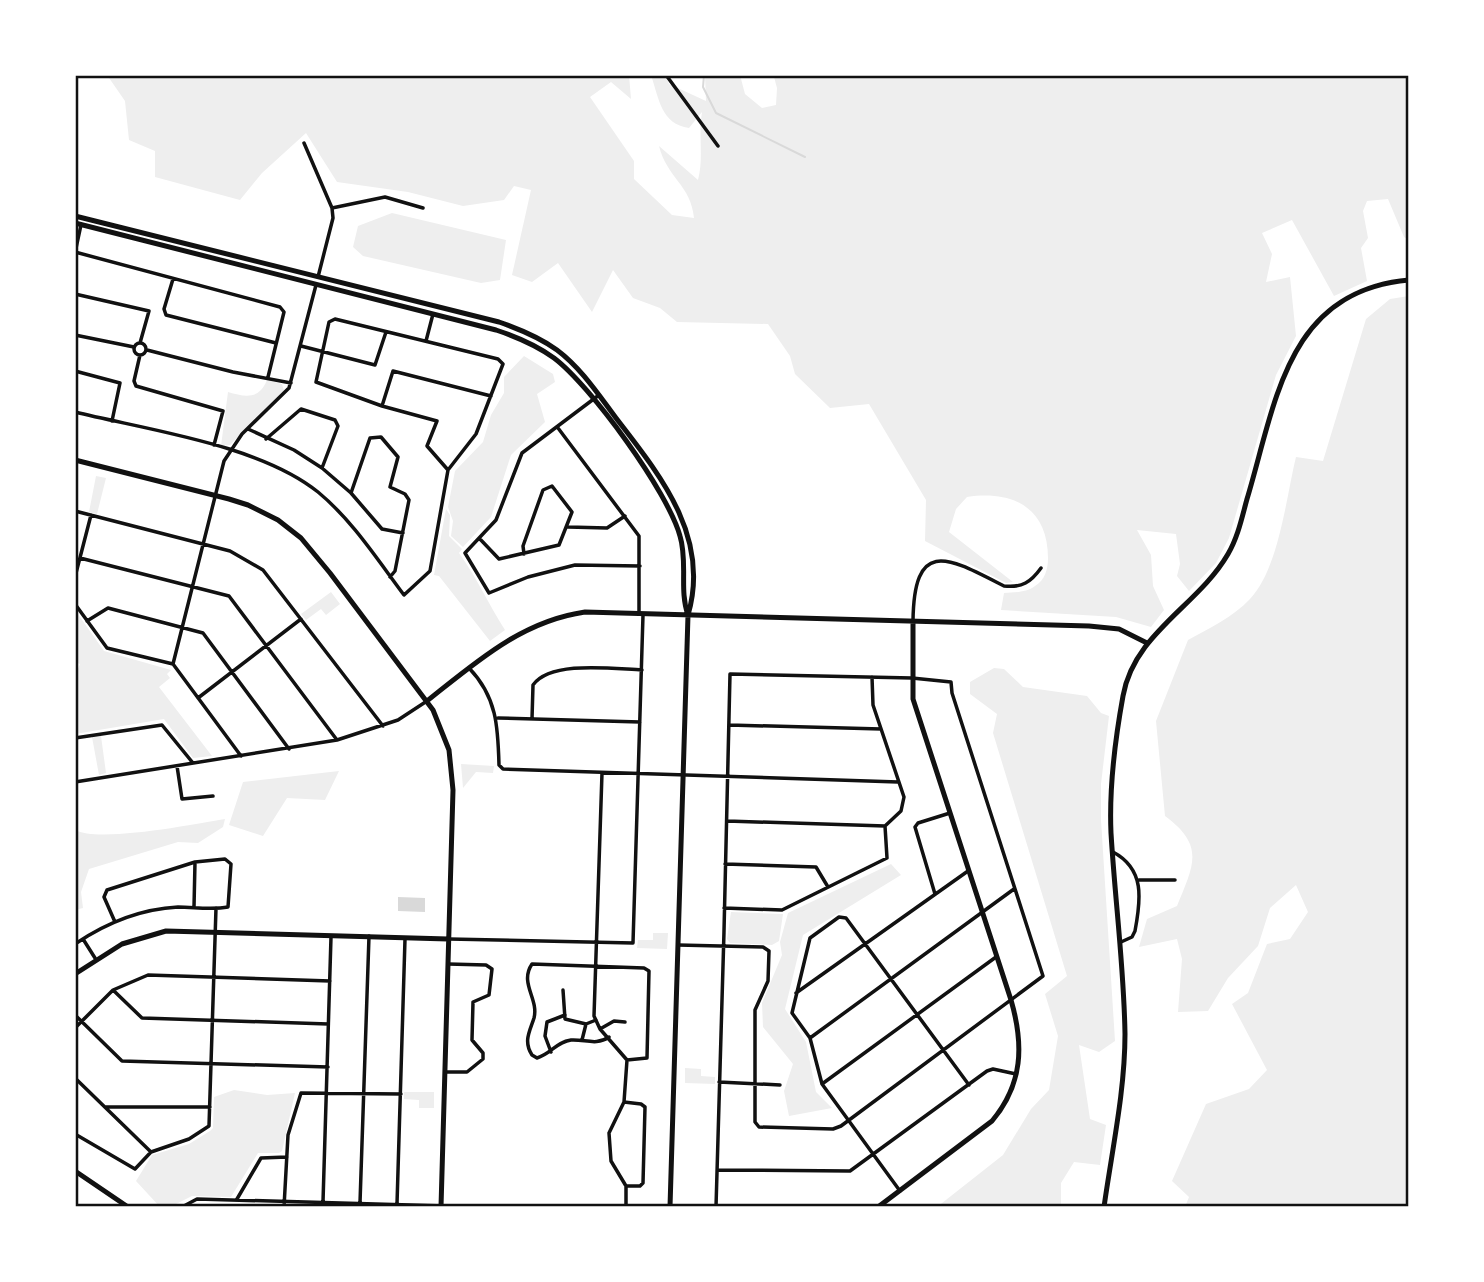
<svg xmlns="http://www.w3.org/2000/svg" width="1484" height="1282" viewBox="0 0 1484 1282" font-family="Mulish,sans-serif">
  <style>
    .green { fill: #eee }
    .water { fill: #d9d9d9 }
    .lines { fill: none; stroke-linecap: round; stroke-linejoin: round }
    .stream { stroke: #d9d9d9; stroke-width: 2 }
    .minor { stroke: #111; stroke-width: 3.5 }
    .tertiary { stroke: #111; stroke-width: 5 }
    .secondary { stroke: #111; stroke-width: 5 }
    .neatline { fill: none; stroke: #111; stroke-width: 2.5 }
  </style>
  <rect width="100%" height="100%" fill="#fff"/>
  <!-- green -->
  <path class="green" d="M107 75H629L631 99 611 82 590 97 634 161V179L672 215 694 218C691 185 667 178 659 146L698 180C704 157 698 136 702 112L689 128C661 124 659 99 651 75H665L669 84 706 101 705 75H740L745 94 762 108 776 105 777 88 774 77 766 75H1409V240L1404 237 1388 199 1367 201 1363 211 1368 238 1361 248 1367 281 1334 296 1292 220 1262 233 1272 254 1266 282 1290 277 1296 336 1276 375 1229 538 1216 563 1189 591 1177 576 1180 564 1176 534 1137 530 1151 555 1153 586 1164 610 1151 627 1116 617 1001 610 1004 593C1014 592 1026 593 1035 586 1045 580 1048 569 1048 558 1048 508 1013 490 967 497L956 509 949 532 1013 582 1006 583 925 541 926 500 869 404 830 408 795 374 790 356 768 324 677 322 660 308 633 298 613 270 592 312 558 263 532 282 512 275 531 190 514 186 504 200 463 206 408 192 337 182 306 133 262 173 240 200 155 177V151L129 140 125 101Z
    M392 213 506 240 500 280 481 283 363 256 353 247 358 226Z
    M1409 296V1207H1185L1189 1197 1172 1181 1206 1104 1249 1089 1267 1070 1232 1004 1248 993 1267 944 1290 939 1308 912 1296 885 1270 908 1258 946 1228 978 1208 1011 1178 1012 1182 959 1177 939 1139 947 1147 919 1177 906C1193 866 1206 846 1165 816L1156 721 1188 640C1210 628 1233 617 1250 599 1279 568 1286 498 1296 457L1323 461 1366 319 1390 299Z
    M524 356 553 374 555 382 537 394 545 422 511 455 491 517 463 547 451 536 453 521 448 507 455 471 483 442 491 415 504 393V377Z
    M267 380 282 384 284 391 230 445 221 446 228 392C245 397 259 400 267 380Z
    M96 476 106 478 97 514 89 512Z
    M446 509 450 515 449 536 462 549 459 553C477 578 489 605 505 630L490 641 439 576 434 575Z
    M331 592 340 604 326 615 321 609 306 620 301 614Z
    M75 610 104 651 171 670 167 674 170 678 159 687 212 756 193 758 164 719 75 734V676L80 664 75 662Z
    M994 668 1004 669 1023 687 1087 696 1101 713 1109 716 1101 784V820L1115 1041 1099 1052 1079 1045 1090 1119 1106 1125 1100 1165 1074 1162 1061 1183V1207H937L1003 1155 1031 1109 1049 1090 1058 1036 1045 994 1067 976 993 733 997 714 970 694V682Z
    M101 736 106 773 99 775 92 737Z
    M461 764 494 766 493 773 476 772 463 788Z
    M339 771 325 800 287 798 263 836 229 825 243 782Z
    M225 819 223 827 198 843 178 842 89 869 81 892 83 908 75 910V830C99 843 195 824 225 819Z
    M891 864 901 875 803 935 785 1009 806 1042 816 1092 832 1108 789 1116 784 1091 793 1064 763 1027 762 1003 782 955 780 942 788 913Z
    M731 912 783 914 779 941 772 945 730 943 727 939Z
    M653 933H668L667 949 637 948 638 940H653Z
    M685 1068 701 1069V1076L715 1077V1084L685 1083Z
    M234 1090 267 1095 295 1093 282 1151 279 1153H258L231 1197 192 1196 170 1207H160L136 1181 152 1155 189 1144 210 1131 213 1128 214 1097Z
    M404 1092H434V1108H419V1100L404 1099Z"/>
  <!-- water -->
  <path class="water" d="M398 897 425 898V912L398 911Z"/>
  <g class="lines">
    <!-- stream -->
    <path class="stream" d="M704 75 703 87 716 113 805 157"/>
    <!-- minor -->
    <path class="minor" d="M666 75 718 146
      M304 143 332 208 333 218 318 277
      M332 208 385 197 423 208
      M75 252 280 307 284 312 268 377
      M75 253 81 225
      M173 279 164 309 166 315 276 343
      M75 294 149 311 140 343
      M75 335 134 347
      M426 341 433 314
      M134 349a6 6 0 1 1 12 0a6 6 0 1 1-12 0Z
      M301 346 375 365 386 332
      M147 350 233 372 291 383
      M140 355 134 381 136 386 223 411 214 445
      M75 371 120 383 112 421
      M599 395 522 453 496 520 465 553 489 593 528 577 575 565 640 566
      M382 406 393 371 491 396
      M75 412C148 430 260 445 318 492 352 520 377 559 404 595L430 571 448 470 476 434 503 364 498 359 335 319 329 322 316 382 382 406 437 421 427 446 448 470
      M558 428 639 536V613
      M248 429 294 450 322 468 351 493 382 529 403 533
      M266 439 301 409 335 420 338 426 322 468
      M351 493 370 438 381 437 398 457 390 487 405 494 409 500 395 571 390 577
      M75 511 230 551 263 570 383 726
      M568 527 607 528 625 516
      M479 538 499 559 559 545 572 512 552 486 543 490 523 546 524 554
      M80 558 229 596 337 740
      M75 577 91 515
      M75 604 107 648 173 664 241 756
      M87 621 108 608 203 633 289 749
      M913 621C914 536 949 558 1004 586 1022 588 1031 582 1041 568
      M173 664 224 461 242 434 289 388 316 285
      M469 668C497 697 498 727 499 765L503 769 898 782
      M198 698 301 619
      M498 718 640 722
      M532 719 533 685C551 660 614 669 642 670
      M729 725 881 729
      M75 738 162 725 193 763
      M177 766 182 799 213 796
      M602 773 594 1016 600 1029 627 1060 624 1102 609 1133 611 1161 626 1186V1207
      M75 782 337 740 398 720 427 701
      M727 821 885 826
      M1113 852C1145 869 1141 899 1135 931L1132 937 1121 942
      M725 864 816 867 828 887
      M1139 880H1175
      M935 894 915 827 918 823 950 813
      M194 907 195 862
      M724 908 782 910 887 858 885 826 901 811 904 797 873 705 872 677
      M83 939 95 958
      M449 939 633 943 643 615
      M75 944C106 923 140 909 178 907 194 907 211 910 228 907L231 864 225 859 195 862 107 890 104 897 115 922
      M678 945 763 947 769 951 768 981 755 1010V1122L759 1127 833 1129 841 1126 1043 976 952 693 951 682 912 678 730 674C727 852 721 1029 716 1207
      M113 990 142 1018 328 1024
      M563 990 565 1019 586 1024
      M796 993 968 871
      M75 1015 122 1061 328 1067
      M75 1028 113 990 148 975 330 981
      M600 1029 614 1021 625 1022
      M609 1037C596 1046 585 1039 571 1040 556 1042 551 1054 537 1058L532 1055C523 1041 530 1031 534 1018 539 999 519 983 532 964L644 968 649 971 647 1058 627 1060
      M810 1038 1014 889
      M582 1040 586 1024 596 1020
      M551 1052 545 1036 547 1022 565 1015
      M446 1072H467L483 1059V1053L472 1040 473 1002 489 995 492 969 486 965 448 964
      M75 1078 151 1152
      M719 1082 780 1085
      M822 1084 996 957
      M624 1102 641 1104 645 1107 643 1183 640 1186H626
      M105 1107H210
      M75 1134 135 1169 151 1152 189 1139 209 1126 216 908
      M717 1170 850 1171 987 1071 993 1069 1016 1074
      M900 1191 822 1084 810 1038 792 1013 810 938 839 917 846 918 969 1085
      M237 1199 261 1158 287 1157
      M323 1202 331 937
      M360 1203 369 936
      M397 1204 405 939
      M182 1207 197 1199 480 1207
      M284 1207 288 1135 301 1093 401 1094"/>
    <!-- tertiary -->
    <path class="tertiary" d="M75 216 499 322C519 329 539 337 557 350 581 368 598 394 616 418 660 475 711 537 688 615L670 1207
      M75 223 496 330C517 337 536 345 554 358 591 386 668 492 680 536 688 562 679 590 688 615
      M75 460 229 499 248 505 278 520 301 538 330 573 433 710 449 750 453 790 441 1207
      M427 701C476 662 522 621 585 612L1089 626 1119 629 1147 643
      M75 974 122 944 166 931 448 939
      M75 1171 128 1207
      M878 1207 992 1121C1023 1084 1024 1045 1011 1000L913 699V621"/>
    <!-- secondary -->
    <path class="secondary" d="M1104 1207C1112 1150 1125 1091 1125 1034 1124 967 1115 900 1111 833 1109 788 1115 740 1123 696 1134 633 1198 606 1228 554 1238 537 1242 517 1247 499 1276 403 1286 291 1409 280"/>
  </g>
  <!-- border -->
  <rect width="1484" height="1282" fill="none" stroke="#ffffff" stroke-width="154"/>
  <rect x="77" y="77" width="1330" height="1128" class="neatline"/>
</svg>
